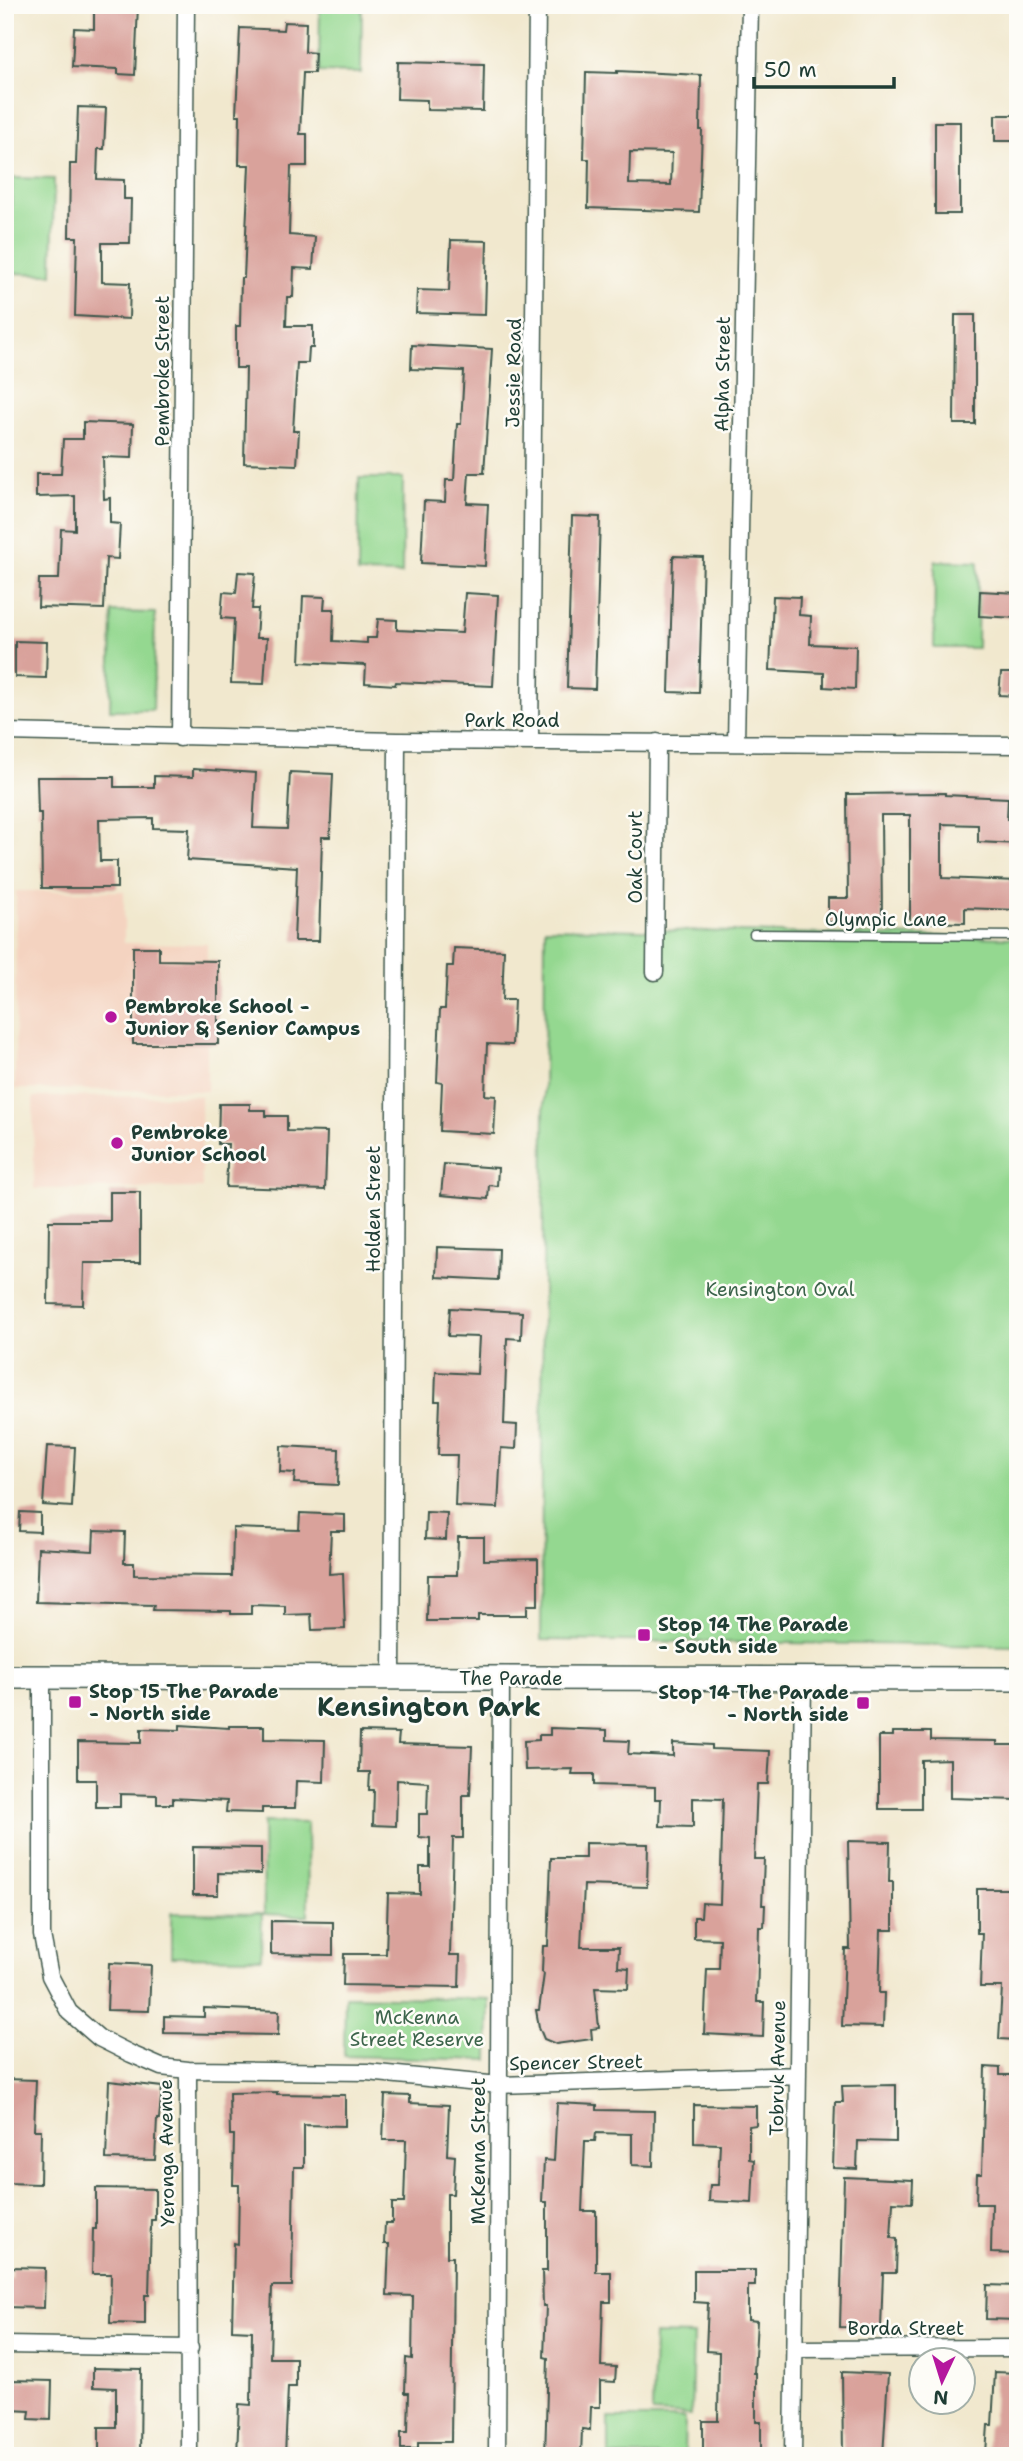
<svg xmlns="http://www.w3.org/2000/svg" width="1023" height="2461" viewBox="0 0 1023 2461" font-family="'Shantell Sans',sans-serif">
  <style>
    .built { fill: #f4d3c0 }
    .green { fill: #94d890; stroke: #5a8a62; stroke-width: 2 }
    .building { fill: #d9a29b; fill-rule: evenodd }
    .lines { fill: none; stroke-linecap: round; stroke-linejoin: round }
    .service-casing { stroke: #3e574b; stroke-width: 11 }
    .minor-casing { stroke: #3e574b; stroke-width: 19 }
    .secondary-casing { stroke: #3e574b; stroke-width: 26 }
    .service { stroke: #fff; stroke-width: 8 }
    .minor { stroke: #fff; stroke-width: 16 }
    .secondary { stroke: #fff; stroke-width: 23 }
    .poi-dot { fill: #b5179e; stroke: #fdfcf7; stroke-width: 2.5 }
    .labels { text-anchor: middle; stroke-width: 5; stroke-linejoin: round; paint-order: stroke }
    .street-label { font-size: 19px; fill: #1f3d34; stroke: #fdfcf7 }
    .poi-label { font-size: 19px; font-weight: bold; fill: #1f3d34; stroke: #fdfcf7; text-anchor: start }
    .park-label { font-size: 19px; fill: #3c644b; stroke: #fdfcf7 }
    .district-label { font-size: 26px; font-weight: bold; fill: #1f3d34; stroke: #fdfcf7 }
  </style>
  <rect width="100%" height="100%" fill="#fdfcf7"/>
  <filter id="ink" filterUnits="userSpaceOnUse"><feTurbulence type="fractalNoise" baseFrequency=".0143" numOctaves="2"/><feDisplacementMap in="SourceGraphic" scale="14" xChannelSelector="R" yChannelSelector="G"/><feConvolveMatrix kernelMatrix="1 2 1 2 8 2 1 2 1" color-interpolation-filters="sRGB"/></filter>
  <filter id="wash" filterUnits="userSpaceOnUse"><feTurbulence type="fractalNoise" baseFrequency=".00686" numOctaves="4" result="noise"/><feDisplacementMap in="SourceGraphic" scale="28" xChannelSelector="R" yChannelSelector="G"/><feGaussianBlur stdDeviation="1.57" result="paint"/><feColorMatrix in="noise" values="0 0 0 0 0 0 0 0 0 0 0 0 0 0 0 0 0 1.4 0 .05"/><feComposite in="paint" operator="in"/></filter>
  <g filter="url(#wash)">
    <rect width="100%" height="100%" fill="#f1e8ce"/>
    <!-- built -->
    <path class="built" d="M16 891H124V943L207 944V1091L15 1089Z
      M201 1096 202 1188 34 1189 33 1097Z"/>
    <!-- green -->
    <path class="green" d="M320 5H362L361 73 319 72Z
      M12 178 54 179 52 274 9 273Z
      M359 478H403L402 574 358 573Z
      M935 561 978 562 977 648H934Z
      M112 612 155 613 153 710H110Z
      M545 928 1018 938V1646L541 1640Z
      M263 1822 307 1823 308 1916 264 1914Z
      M171 1913 262 1914 261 1958 171 1957Z
      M345 1996 489 1999 488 2060 344 2056Z
      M654 2334 693 2335 691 2415 652 2413Z
      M609 2418H685L684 2456H609Z"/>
    <g id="blocks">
      <!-- building -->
      <path class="building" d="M94 5H138L135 75 118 74V69L72 67 74 28 94 29Z
        M284 22 306 23 305 52 315 53 314 73H303L300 134H307V166H291L289 235 315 237 313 269 294 268 293 297H287L286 326H313V348H309L308 363H297L293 431H299L297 465 244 463 246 368H236V326H240L241 278H244L249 165H239L240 115H236L240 28 283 30Z
        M398 62 484 64 483 111 427 110V100L397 99Z
        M617 71 701 75 700 130H702L699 212 588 208 589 159H584L586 72 617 73ZM630 152 672 153 671 185 629 184Z
        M78 107 106 108 104 149H98L97 179 124 180V199H131L130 243H102V282L130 283 129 319 75 316 77 237H69L70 164H76Z
        M995 115H1018V141H995Z
        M935 122H960V214H935Z
        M451 240 487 241 485 315 416 313 417 290 449 291Z
        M955 315H975V424H954Z
        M412 345 492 349 484 473H469L467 503 488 504 485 566 421 563 424 501 445 502 446 480H454L457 424H461L464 371 411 369Z
        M83 422 133 424 132 458 103 457 104 499 110 498V523L120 524 118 559 106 558 104 609 38 607 39 579H59L61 529 75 530V496L36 497V474H61L63 439H83Z
        M572 516 600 517 595 689 567 688Z
        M673 556 703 557 699 693 669 692Z
        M238 572 255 573 252 609H258L256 638H267L264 684 231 683 234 619 221 618 223 592 236 593Z
        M980 591 1018 593V618L979 616Z
        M465 593 498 595 493 686 396 682 395 685 365 683 366 665 300 662 303 596 325 597 324 609H334L333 641 367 643V638H376L378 619 397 620V630L462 633Z
        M773 596 800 597 799 615 811 616 810 644 856 646 855 689 824 687V673L770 670Z
        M15 641 47 642 46 678 15 677Z
        M1001 673H1018V696L999 695Z
        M193 769 256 773 253 828 287 829 290 772 333 774 330 837H322L319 941H294L297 867 187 860 189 829 153 828V818L99 819 100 861H117V888H42L41 813H38L37 777H114V787H154V776L193 777Z
        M945 793V795L1008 798 1007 819 1018 820V844L978 842V825L942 824V878L1018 881V910L965 908V923L910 922V815H881L882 921 828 922V898H848L847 794Z
        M133 947H159V960L218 961V1044H133Z
        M454 948 504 950 502 1000H514L512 1045 487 1044 485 1095 496 1096 494 1134 440 1131 442 1083 437 1082 440 1009H445L447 966H453Z
        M219 1104H250V1110H266V1116H287V1131L327 1132 325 1190 226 1187 228 1144H218Z
        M444 1164 498 1168 497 1186 489 1185 488 1199 441 1195Z
        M110 1192H140V1263H84L83 1305 48 1304 49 1221H110Z
        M437 1247 499 1249 498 1280 436 1277Z
        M450 1308 522 1312 521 1339 507 1338 504 1424 517 1425 516 1449 501 1448 498 1508 455 1506 457 1455H438L440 1401H435L436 1372 477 1374 479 1337 448 1336Z
        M47 1446 75 1447 72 1507 43 1505Z
        M281 1446 339 1449 338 1485 294 1483 295 1473 280 1472Z
        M20 1512 40 1513V1532L19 1531Z
        M426 1512 447 1513 446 1540 425 1539Z
        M300 1513 345 1515V1531H331L329 1574 343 1573 345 1629 312 1630 311 1614 285 1615V1606L251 1605V1614H231V1611L153 1610 154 1605 36 1602 38 1548 93 1551 94 1531 125 1532 124 1563H134V1575L232 1576 233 1528 299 1530Z
        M458 1537H484V1560L538 1559V1605H527V1615H478V1621H427L428 1575H457Z
        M180 1725 229 1728V1726H264V1739L325 1740 324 1782 296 1781 295 1808H262V1813L226 1812 227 1801 173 1798V1804H157V1795L120 1794V1807H96V1780H78V1742L141 1743V1729L180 1730Z
        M550 1728 607 1730V1740L629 1741 628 1754 673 1756V1743L712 1745V1749L770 1751 768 1784H757L754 1859H764L762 1905H765L764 1927H759L757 2002H764L763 2037 704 2034 707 1969H719L720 1939 694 1938V1917H701L702 1903 720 1904 723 1799 693 1798V1827L660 1826 661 1799H655V1787L594 1785V1774H572L573 1769 525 1770 524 1741 539 1740V1735H550Z
        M360 1732 399 1733 398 1744 472 1746 470 1795H463V1838H453L450 1955H460L459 1987 343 1985 344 1954H386L388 1893 420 1894V1867H430V1838L419 1837V1814H427L428 1782 397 1780 396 1826 373 1825 374 1790H369L370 1772H359Z
        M893 1732H931V1740L997 1741V1745H1018V1800L950 1798V1759L921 1760V1809H879V1736H893Z
        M848 1841 890 1842 889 1882H893V1930H881L879 1993H884L883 2027 842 2026 845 1949H850Z
        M585 1843 648 1844 647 1887 584 1885 581 1947H619L618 1967 629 1968 628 1989 595 1988 599 2028 591 2029 592 2039 556 2044 544 2039 539 2027 536 2010H539L544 1974 542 1972 543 1946H548L551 1858H585Z
        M193 1847 261 1848V1874L218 1873V1895H193Z
        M977 1889H1018V2040L999 2039 1002 1987H980L982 1933H977Z
        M271 1921 333 1922V1955L271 1954Z
        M109 1963 151 1965 149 2011 107 2010Z
        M204 2008 279 2011 278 2035 164 2033V2016L204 2017Z
        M985 2067 1000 2068V2075H1018V2254L991 2253 992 2204H976L977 2174H982Z
        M5 2079 36 2080 34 2130H41L40 2184 5 2183Z
        M109 2081 162 2087 159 2119H157L155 2160 106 2159Z
        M896 2085V2142L858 2141 857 2169 833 2168 835 2102H843L842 2086Z
        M277 2092V2094L345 2095V2126L304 2125V2167H294L292 2286H272L270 2358H296V2387H288L285 2456H237L239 2404 251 2405 252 2331 232 2330 234 2243 238 2244 239 2185H233L234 2135H230L229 2093Z
        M385 2095 410 2096V2103L449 2105 447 2155 455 2156 453 2194H447V2257H453L451 2442H418V2449H401V2432H408L409 2393H405L406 2358 412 2359 413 2296 387 2295 389 2244H384L385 2223H392V2203H404L406 2140H383Z
        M557 2103 597 2105V2110L654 2111 653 2166 632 2165V2134L596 2133 595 2141H585L582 2211H596V2272H611V2302H603L601 2366 616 2367 615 2382 600 2381V2407H591L590 2430 582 2429 581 2456H545L548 2358 544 2357 546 2306H543L542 2271H547V2202H542L544 2160 554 2161Z
        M694 2105 756 2106V2125L749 2126V2159L754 2160 752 2203 709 2201 710 2185H718L720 2144 694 2143Z
        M844 2177 913 2180 912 2203 893 2202 891 2238 897 2239 896 2273H883L881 2328 840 2327Z
        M96 2188 155 2189V2220H151L149 2295H145V2324L110 2323 111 2274H92L93 2229H96Z
        M12 2267 45 2268 44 2308 5 2307V2278H12Z
        M694 2270H755V2286H748V2320L757 2321 754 2373H756V2422H761V2455H703V2421H718L719 2352 706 2351 708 2303 694 2302Z
        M987 2285 1018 2286V2320L986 2319Z
        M93 2368 141 2369 140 2456H99V2427H116V2388L93 2387Z
        M842 2372 888 2374 883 2456H843Z
        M995 2372 1018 2373V2454L986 2453 988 2425H992Z
        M11 2380 52 2381 51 2420 29 2419 30 2411 10 2410Z"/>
    </g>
  </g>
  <g filter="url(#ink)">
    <use href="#blocks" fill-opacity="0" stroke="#3e574b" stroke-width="2"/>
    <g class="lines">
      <defs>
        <path id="service" d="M754 934 1018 936"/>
        <path id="minor" d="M5 732 397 741 1018 745
          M180 738 186 5
          M530 740 537 5
          M736 743 750 5
          M655 972 657 742
          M42 1677V1935L50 1976 69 2012 99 2038 131 2054 161 2067 188 2070 189 2456
          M392 1678 397 741
          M188 2070 367 2072 499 2085 798 2075
          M5 2345 190 2348
          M795 2349 1018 2348
          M497 2456 501 1678
          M793 2456 803 1680"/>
        <path id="secondary" d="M5 1677 1018 1679"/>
      </defs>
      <!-- service casing -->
      <use href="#service" class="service-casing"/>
      <!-- minor casing -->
      <use href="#minor" class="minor-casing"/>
      <!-- secondary casing -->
      <use href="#secondary" class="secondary-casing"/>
      <!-- service -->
      <use href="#service" class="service"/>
      <!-- minor -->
      <use href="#minor" class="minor"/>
      <!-- secondary -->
      <use href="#secondary" class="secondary"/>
    </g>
  </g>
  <!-- markers -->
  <g class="poi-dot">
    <circle cx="111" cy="1017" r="7"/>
    <circle cx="117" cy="1143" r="7"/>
    <rect x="637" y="1628" width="14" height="14" rx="3.5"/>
    <rect x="68" y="1695" width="14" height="14" rx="3.5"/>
    <rect x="856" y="1696" width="14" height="14" rx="3.5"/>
  </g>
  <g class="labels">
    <!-- street labels -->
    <g class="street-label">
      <text transform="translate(162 371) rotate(-90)" y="7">Pembroke Street</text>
      <text transform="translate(513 373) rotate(-89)" y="7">Jessie Road</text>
      <text transform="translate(722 374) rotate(-89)" y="7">Alpha Street</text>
      <text x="512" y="727">Park Road</text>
      <text transform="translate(635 857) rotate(-90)" y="7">Oak Court</text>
      <text x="886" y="926">Olympic Lane</text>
      <text transform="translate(373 1209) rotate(-90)" y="7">Holden Street</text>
      <text x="511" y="1685">The Parade</text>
      <text transform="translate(576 2062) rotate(-1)" y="7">Spencer Street</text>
      <text transform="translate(777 2068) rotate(-89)" y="7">Tobruk Avenue</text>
      <text transform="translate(478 2151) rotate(-90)" y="7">McKenna Street</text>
      <text transform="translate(166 2153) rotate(-91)" y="7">Yeronga Avenue</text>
      <text x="906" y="2335">Borda Street</text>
    </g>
    <!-- poi labels -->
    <g class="poi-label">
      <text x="125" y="1013">Pembroke School -<tspan x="125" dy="22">Junior &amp; Senior Campus</tspan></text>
      <text x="131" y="1139">Pembroke<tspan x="131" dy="22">Junior School</tspan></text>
      <text x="658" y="1631">Stop 14 The Parade<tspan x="658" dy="22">- South side</tspan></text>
      <text x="89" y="1698">Stop 15 The Parade<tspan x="89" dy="22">- North side</tspan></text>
      <text x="849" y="1699" text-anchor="end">Stop 14 The Parade<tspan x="849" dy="22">- North side</tspan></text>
    </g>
    <!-- park labels -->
    <g class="park-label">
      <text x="780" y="1296">Kensington Oval</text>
      <text x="417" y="2024">McKenna<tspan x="417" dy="22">Street Reserve</tspan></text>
    </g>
    <!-- district labels -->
    <g class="district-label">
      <text x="429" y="1716">Kensington Park</text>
    </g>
  </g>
  <!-- margin -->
  <rect width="1023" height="2461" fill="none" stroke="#fdfcf7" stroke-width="28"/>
  <!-- north arrow -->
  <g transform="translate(942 2381) rotate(184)"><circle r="33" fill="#fdfcf7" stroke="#a4b0a9" stroke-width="2"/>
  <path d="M0-5L12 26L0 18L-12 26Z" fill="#b5179e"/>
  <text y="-10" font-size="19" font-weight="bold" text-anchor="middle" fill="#1f3d34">N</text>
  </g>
  <!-- scale -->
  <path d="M754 77v10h140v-10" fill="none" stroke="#1f3d34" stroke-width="3.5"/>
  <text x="764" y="77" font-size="21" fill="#1f3d34" stroke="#fdfcf7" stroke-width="5" paint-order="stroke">50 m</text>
</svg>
